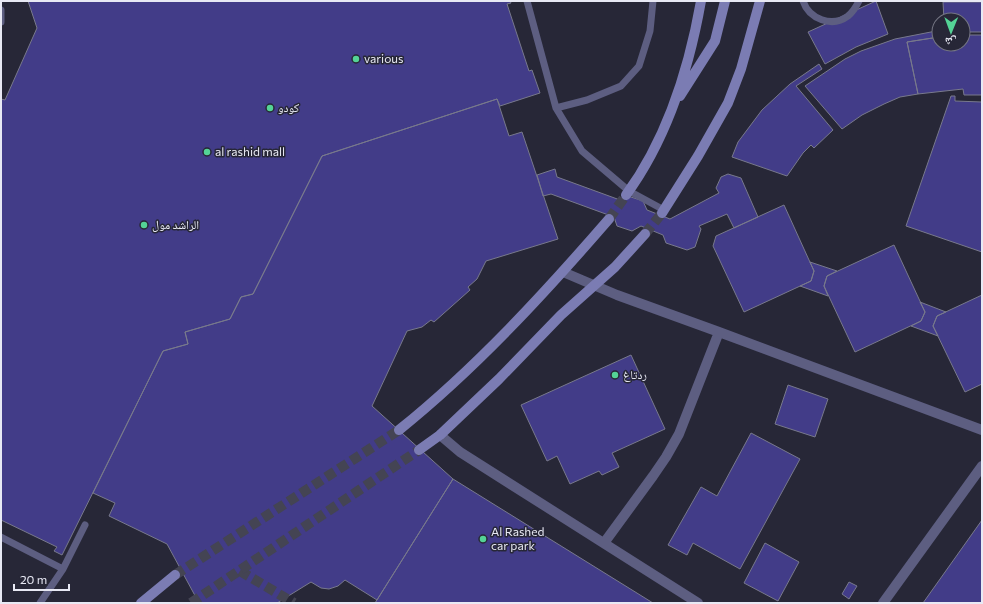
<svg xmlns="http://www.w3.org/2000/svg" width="983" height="604" viewBox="0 0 983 604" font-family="Commissioner,'Noto Naskh Arabic',sans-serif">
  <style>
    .building { fill: #423c88; stroke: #78798c }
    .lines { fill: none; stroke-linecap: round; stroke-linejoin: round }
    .minor-tunnel { stroke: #444453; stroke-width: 10; stroke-dasharray: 10 5; stroke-linecap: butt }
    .secondary-tunnel { stroke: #444453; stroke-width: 10; stroke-dasharray: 10 5; stroke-linecap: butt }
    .service { stroke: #5d5e81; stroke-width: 7 }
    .minor { stroke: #5d5e81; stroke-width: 10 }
    .secondary { stroke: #7b7cb3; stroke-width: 10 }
    .poi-dot { fill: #54d396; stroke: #272737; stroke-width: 1.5 }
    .labels { text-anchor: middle; stroke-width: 3; stroke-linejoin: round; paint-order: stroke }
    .poi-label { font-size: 12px; fill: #e8e9f4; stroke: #272737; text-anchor: start }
  </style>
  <rect width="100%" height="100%" fill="#272737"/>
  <!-- building -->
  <path class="building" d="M28 1H510L511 3 507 4 529 71 532 70 540 93 500 106 497 99 322 156 253 294 241 297 230 319 185 332 188 344 163 351 62 555 54 551 57 547 1 520V99L5 100 37 28Z
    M876 1 888 34 856 47 825 64 808 32Z
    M943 2H982V32H963V20H944Z
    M936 31 939 37 907 42 918 94 900 97 884 104 862 115 842 129 805 86 845 59 861 51 895 39Z
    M963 35H982V95H964L963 89 918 94 907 42 939 37V44H963Z
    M819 64 822 69 796 86 833 130 814 148 811 145 803 153 787 176 732 157 738 142 762 110 790 84Z
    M951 96H955V101L982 102V252L906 226Z
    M497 99 509 136 522 132 558 239 486 261 477 279 468 287 470 290 434 322 431 320 422 327 407 331 372 406 453 479 377 600 345 580 338 586 329 589 321 588 311 582 277 603H199L167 544 109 516 115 503 93 493 163 351 188 344 185 332 230 319 241 297 253 294 322 156Z
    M555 169 557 177 620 200 628 196 643 201 647 210 670 219 719 193 716 188 721 177 728 174 741 178 758 217 734 228 727 214 699 226 701 229 695 247 687 250 666 243 663 235 641 226 632 231 617 226 614 217 551 194 543 196 537 175Z
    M784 205 814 271 811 281 744 312 713 246 716 236Z
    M894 245 925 312 921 321 855 352 824 286 827 276Z
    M810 262 837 271 827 276 824 286 828 296 800 286 811 281 814 271Z
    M982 295V384L965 392 933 326 937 316Z
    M920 302 946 312 937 316 933 326 938 336 911 326 921 321 925 312Z
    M631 355 665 429 612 453 619 467 602 475 599 471 570 484 557 456 547 461 521 405Z
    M788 385 828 399 815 437 775 424Z
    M751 433 800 459 740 569 693 543 687 555 668 545 701 487 717 496Z
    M453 479 653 603H375Z
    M982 520V603H923Z
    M765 543 799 562 778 601 744 583Z
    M849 582 857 586 849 599 842 594Z"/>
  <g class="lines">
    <!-- minor-tunnel -->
    <path class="minor-tunnel" d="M240 571 294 603"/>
    <!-- secondary-tunnel -->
    <path class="secondary-tunnel" d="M609 219 626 195
      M645 234 662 213
      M175 575 399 430
      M191 603 419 450"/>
    <!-- service -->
    <path class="service" d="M527 1 556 108 582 151 629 191 664 210
      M803 1C809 19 832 28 848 16 853 12 856 7 859 1
      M1 10V22
      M556 108 587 100 621 86 639 66 650 31 653 1
      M1 537 63 569
      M40 603 63 569 85 525"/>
    <!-- minor -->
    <path class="minor" d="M563 272 617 295 719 332 982 430
      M440 435 460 452 698 603
      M604 543 653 476 666 457 679 434 719 332
      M883 603 982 466"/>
    <!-- secondary -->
    <path class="secondary" d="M680 96 715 41 725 1
      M626 195C667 139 689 69 701 1
      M662 213 698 156 728 103 741 69 760 1
      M399 430C476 368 544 294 609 219
      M419 450 440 435 499 379 561 315 615 267 645 234
      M141 603 175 575"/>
  </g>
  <!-- markers -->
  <g class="poi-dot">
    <circle cx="356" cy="59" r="4"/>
    <circle cx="270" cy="108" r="4"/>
    <circle cx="207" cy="152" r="4"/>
    <circle cx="144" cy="225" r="4"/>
    <circle cx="615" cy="375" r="4"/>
    <circle cx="483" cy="539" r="4"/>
  </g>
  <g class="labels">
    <!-- poi labels -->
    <g class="poi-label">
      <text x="364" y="63">various</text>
      <text x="278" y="112">كودو</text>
      <text x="215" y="156">al rashid mall</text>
      <text x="152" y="229">الراشد مول</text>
      <text x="623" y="379">ردتاغ</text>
      <text x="491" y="536">Al Rashed<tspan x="491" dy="14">car park</tspan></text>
    </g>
  </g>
  <!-- border -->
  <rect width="983" height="604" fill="none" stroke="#e8e9f4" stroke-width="4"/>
  <!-- north arrow -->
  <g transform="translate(951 32) rotate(181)"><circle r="19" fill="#272737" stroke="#747583"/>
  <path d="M0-3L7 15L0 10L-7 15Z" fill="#54d396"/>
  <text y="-6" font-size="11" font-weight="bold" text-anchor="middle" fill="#e8e9f4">ش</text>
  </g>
  <!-- scale -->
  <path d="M14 584v6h55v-6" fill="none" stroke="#e8e9f4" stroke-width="2"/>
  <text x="20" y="584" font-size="12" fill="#e8e9f4" stroke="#272737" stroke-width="3" paint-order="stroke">20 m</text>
</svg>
